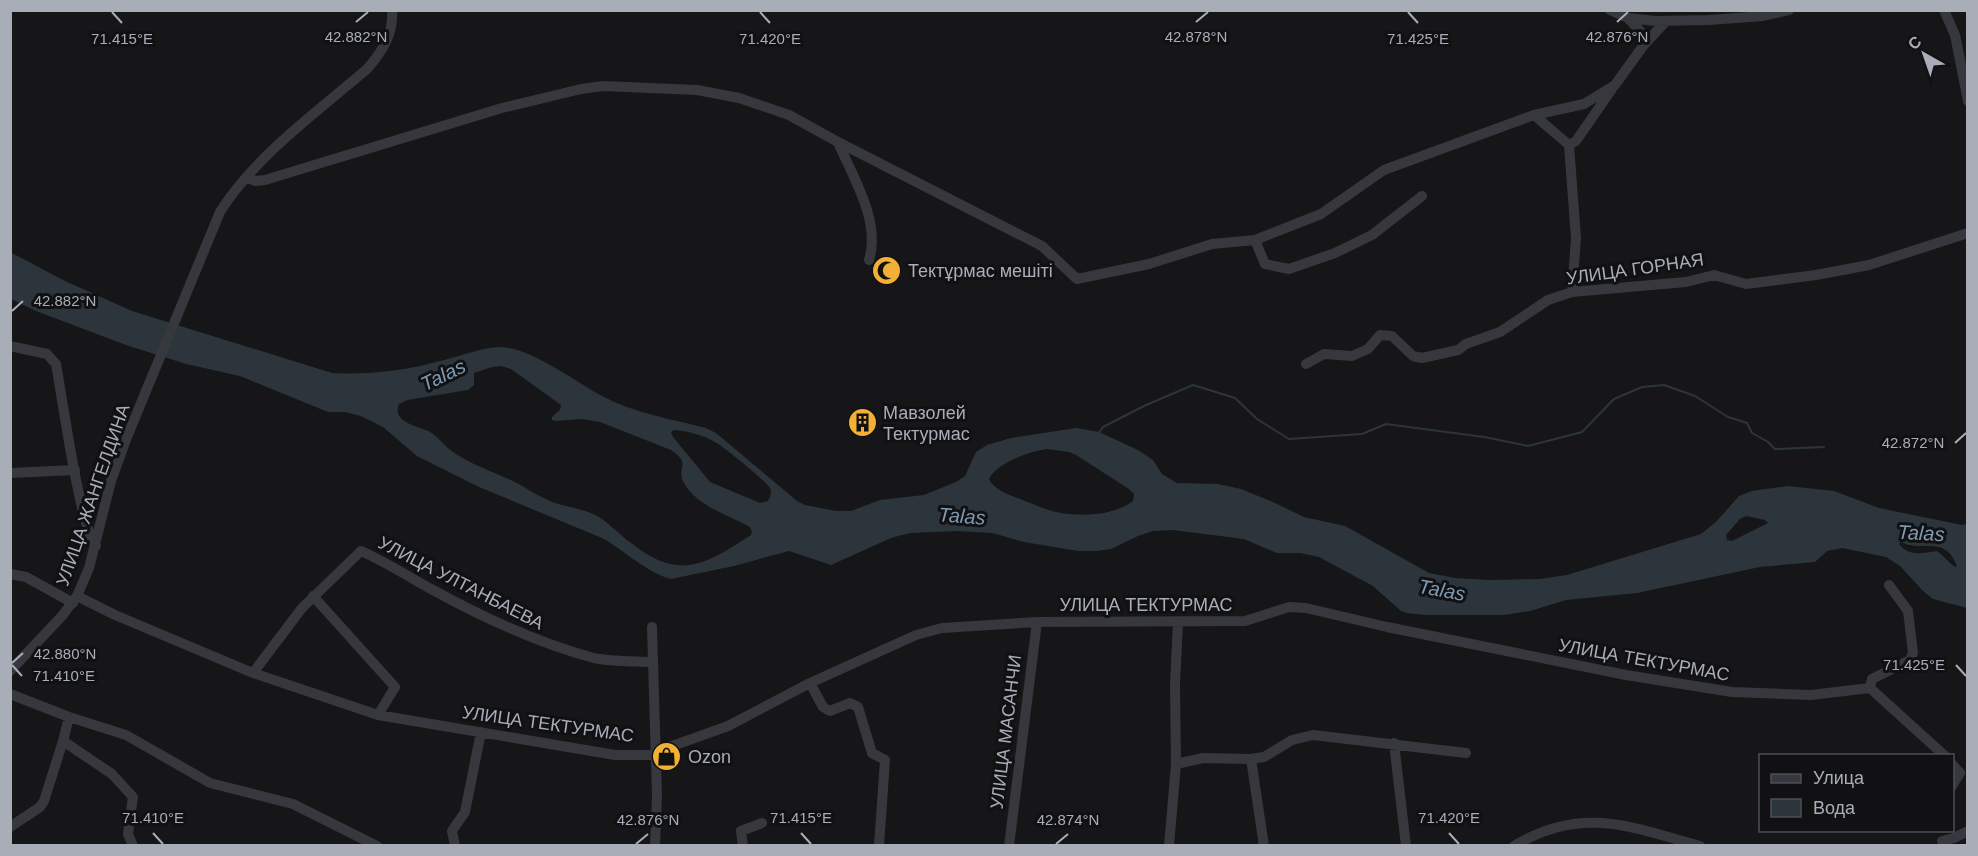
<svg xmlns="http://www.w3.org/2000/svg" width="1978" height="856" viewBox="0 0 1978 856" font-family="Helvetica,sans-serif">
  <style>
    .water { fill: #2c353c; fill-rule: evenodd }
    .lines { fill: none; stroke-linecap: round; stroke-linejoin: round }
    .stream { stroke: #2c353c; stroke-width: 2 }
    .minor { stroke: #37383d; stroke-width: 10 }
    .ticks { fill: none; stroke: #a8adb8; stroke-width: 2 }
    .labels { text-anchor: middle; stroke-width: 6; stroke-linejoin: round; paint-order: stroke }
    .street-label { font-size: 18px; fill: #a8adb8; stroke: #111113 }
    .poi-label { font-size: 18px; fill: #a8adb8; stroke: #111113; text-anchor: start }
    .water-label { font-size: 20px; font-style: italic; fill: #7f9bb3; stroke: #111113 }
    .ticks-label { font-size: 15px; text-anchor: middle; fill: #a8adb8; stroke: #111113; stroke-width: 6; stroke-linejoin: round; paint-order: stroke }
  </style>
  <rect width="100%" height="100%" fill="#161618"/>
  <!-- water -->
  <path class="water" d="M10 252 65 281 132 311 332 373C366 375 403 371 436 362 456 358 478 348 499 347 530 347 574 381 602 396 634 413 671 419 706 428L716 433 797 501 805 505 836 511H851L880 500 924 495 956 482 965 476 976 452 987 445 1011 438 1076 428 1099 432 1138 450 1153 460 1162 474 1177 483 1218 484 1241 489 1275 503 1304 517 1345 526 1429 573 1455 578 1489 580 1540 579 1567 575 1701 534 1716 522 1739 496 1752 491 1788 486 1834 491 1879 508 1962 525 1967 524V608L1933 599 1923 591 1900 566 1886 557 1842 548 1827 551 1815 562 1760 567 1637 593 1566 600 1530 611 1504 615H1425L1407 613 1401 611 1373 586 1319 557 1300 553H1277L1244 539 1173 530 1153 531 1138 536 1111 549 1097 551H1078L1024 542 992 533 957 531 910 533 891 538 831 565 789 551 734 566 671 579C647 573 624 550 602 538L479 487 417 456 383 427 361 416 345 412H328L240 376 186 364 126 345 36 311 11 299ZM501 366 511 369 561 405 560 410 552 417V420L556 421 582 419 600 422 671 450C693 465 675 467 684 483 697 506 728 515 750 527L752 532 751 535C706 564 680 582 631 543 620 535 611 525 599 517 586 509 570 508 555 503 541 498 528 489 515 482 494 472 472 465 453 452 444 446 438 436 428 431 418 426 391 422 399 404L407 400 468 390 474 385V373L492 367ZM674 430C688 431 703 435 715 442 722 445 768 483 770 488 772 493 770 497 768 501L760 503 710 482 673 437 671 432ZM1047 449 1069 452 1076 455 1129 489 1134 494 1133 501C1113 516 1080 517 1056 512 1043 509 1031 503 1020 499 1009 495 994 490 989 479 996 463 1031 451 1047 449ZM1746 516 1765 520 1768 523 1732 541 1727 540 1726 535 1740 519ZM1901 542C1923 553 1945 534 1957 566L1955 567C1948 562 1943 555 1937 551 1923 553 1909 557 1899 544Z"/>
  <g class="lines">
    <!-- stream -->
    <path class="stream" d="M1098 434 1103 427 1144 406 1193 385 1235 398 1257 419 1289 439 1362 434 1386 424 1484 437 1528 446 1582 432 1614 399 1642 387 1664 385 1695 396 1728 417 1747 423 1752 433 1768 442 1775 449 1824 447"/>
    <!-- minor -->
    <path class="minor" d="M1610 10 1628 18 1656 21 1709 20 1763 16 1789 10
      M1944 10 1955 35 1968 101
      M1643 46 1666 21
      M1534 115 1569 145
      M838 142C853 178 881 221 869 260
      M247 177 255 181 265 180 502 108 581 89 603 86 697 90 739 98 789 115 838 142 1042 246 1077 279 1149 264 1212 244 1255 240 1321 214 1384 170 1534 115 1584 104 1615 85 1643 46 1641 32 1628 18
      M1255 240 1265 264 1289 269 1335 253 1372 235 1422 196
      M1572 292 1576 238 1569 145 1576 141 1612 89
      M10 346 47 354 56 364C62 395 80 529 96 546
      M1306 364 1324 354 1352 356 1368 349 1380 335 1392 336 1413 356 1422 358 1458 350 1466 344 1500 332 1548 300 1572 292 1686 282 1714 275 1746 284 1816 275 1869 265 1968 233
      M10 473 75 470
      M10 574 26 577 73 603
      M77 596 115 615 253 673 378 715 615 755H656L661 750 728 726 810 683 916 635 942 628 1037 622 1245 621 1289 607 1306 608 1387 627 1626 675 1732 692 1811 695 1870 688 1945 756
      M313 596 395 687 378 715
      M652 627 657 796 655 846
      M10 671 62 616 77 596 89 568 111 481 127 437 220 212C255 156 317 112 367 69 382 52 394 34 392 10
      M253 673 302 608 361 551C386 562 409 577 433 590 484 618 537 643 594 658 612 662 634 661 653 662
      M810 683 823 707 830 711 850 703 858 707 872 753 885 760 879 846
      M1870 688 1872 679 1910 660 1913 653 1908 611 1889 585
      M10 694 69 717 126 735 210 783 293 804 377 846
      M69 717 63 741 112 774 133 797 128 834 133 846
      M1394 743 1406 846
      M1251 759 1264 757 1292 740 1313 735 1466 753
      M1176 764 1203 758 1251 759 1264 846
      M1952 764 1960 773 1952 786
      M10 827 40 807 44 801 63 741
      M1942 841 1954 838 1968 831
      M455 846 452 831 465 812 481 732
      M743 846 741 831 762 823
      M1009 846 1037 622
      M1169 846 1176 764 1175 684 1178 622
      M1514 846C1582 805 1631 827 1700 846"/>
  </g>
  <!-- ticks -->
  <path class="ticks" d="M112 12 122 23M760 12 770 23M1408 12 1418 23M356 22 368 12M1196 22 1208 12M1617 22 1628 12M12 311 23 301M1955 443 1966 433M12 663 23 653M12 665 22 676M1956 665 1966 676M153 833 163 844M801 833 811 844M1449 833 1459 844M636 844 648 834M1056 844 1068 834"/>
  <!-- icons -->
  <defs>
    <symbol id="mosque-disc" viewBox="-11 -11 22 22"><circle r="9.5" fill="#f2b134" stroke="#111113"/><path d="M3.5-4.9A6 6 0 1 0 3.5 4.9A5 5 0 1 1 3.5-4.9Z" fill="#111"/></symbol>
    <symbol id="building-disc" viewBox="-11 -11 22 22"><circle r="9.5" fill="#f2b134" stroke="#111113"/><path d="M-4-6H4V6H1V3H-1V6H-4ZM-2.5-4.3h1.7v1.8h-1.7ZM.8-4.3h1.7v1.8H.8ZM-2.5-1h1.7V.8h-1.7ZM.8-1h1.7V.8H.8Z" fill="#111"/></symbol>
    <symbol id="shop-disc" viewBox="-11 -11 22 22"><circle r="9.5" fill="#f2b134" stroke="#111113"/><path d="M-5-2.5h2.3a2.7 3.5 0 0 1 5.4 0H5L5.5 6h-11ZM-1.5-2.5h3a1.5 2.3 0 0 0-3 0Z" fill="#111"/></symbol>
  </defs>
  <g fill-rule="evenodd">
    <use href="#mosque-disc" x="870" y="254" width="33" height="33"/>
    <use href="#building-disc" x="846" y="406" width="33" height="33"/>
    <use href="#shop-disc" x="650" y="740" width="33" height="33"/>
  </g>
  <g class="labels">
    <!-- street labels -->
    <g class="street-label">
      <text transform="translate(1635 269) rotate(-8)" y="6">УЛИЦА ГОРНАЯ</text>
      <text transform="translate(93 495) rotate(-71)" y="6">УЛИЦА ЖАНГЕЛДИНА</text>
      <text transform="translate(461 583) rotate(27)" y="6">УЛИЦА УЛТАНБАЕВА</text>
      <text x="1146" y="611">УЛИЦА ТЕКТУРМАС</text>
      <text transform="translate(1644 660) rotate(10)" y="6">УЛИЦА ТЕКТУРМАС</text>
      <text transform="translate(548 724) rotate(8)" y="6">УЛИЦА ТЕКТУРМАС</text>
      <text transform="translate(1006 732) rotate(-83)" y="6">УЛИЦА МАСАНЧИ</text>
    </g>
    <!-- poi labels -->
    <g class="poi-label">
      <text x="908" y="277">Тектұрмас мешіті</text>
      <text x="883" y="419">Мавзолей<tspan x="883" dy="21">Тектурмас</tspan></text>
      <text x="688" y="763">Ozon</text>
    </g>
    <!-- water labels -->
    <g class="water-label">
      <text transform="translate(443 375) rotate(-26)" y="7">Talas</text>
      <text transform="translate(962 516) rotate(4)" y="7">Talas</text>
      <text transform="translate(1921 533) rotate(3)" y="7">Talas</text>
      <text transform="translate(1442 590) rotate(10)" y="7">Talas</text>
    </g>
  </g>
  <g class="ticks-label">
    <text x="356" y="42">42.882°N</text>
    <text x="1196" y="42">42.878°N</text>
    <text x="1617" y="42">42.876°N</text>
    <text x="770" y="44">71.420°E</text>
    <text x="122" y="44">71.415°E</text>
    <text x="1418" y="44">71.425°E</text>
    <text x="65" y="306">42.882°N</text>
    <text x="1913" y="448">42.872°N</text>
    <text x="65" y="659">42.880°N</text>
    <text x="1914" y="670">71.425°E</text>
    <text x="64" y="681">71.410°E</text>
    <text x="153" y="823">71.410°E</text>
    <text x="801" y="823">71.415°E</text>
    <text x="1449" y="823">71.420°E</text>
    <text x="648" y="825">42.876°N</text>
    <text x="1068" y="825">42.874°N</text>
  </g>
  <!-- border -->
  <rect width="1978" height="856" fill="none" stroke="#a8adb8" stroke-width="24"/>
  <!-- legend -->
  <rect x="1759" y="754" width="195" height="78" fill="#111113" stroke="#4d4f55" stroke-width="1.5"/>
  <rect x="1771" y="774" width="30" height="9" fill="#37383d" stroke="#4d4f55" stroke-width="1.5"/>
  <text x="1813" y="784" font-size="18" fill="#a8adb8">Улица</text>
  <rect x="1771" y="799" width="30" height="18" fill="#2c353c" stroke="#4d4f55" stroke-width="1.5"/>
  <text x="1813" y="814" font-size="18" fill="#a8adb8">Вода</text>
  <!-- north arrow -->
  <g transform="translate(1924 54) rotate(320)" stroke="#111113" stroke-width="4.5" paint-order="stroke">
  <path d="M0-4.5L10 22L0 15L-10 22Z" fill="#a8adb8"/>
  <text y="-9" font-size="16" font-weight="bold" text-anchor="middle" fill="#a8adb8">С</text>
  </g>
</svg>
